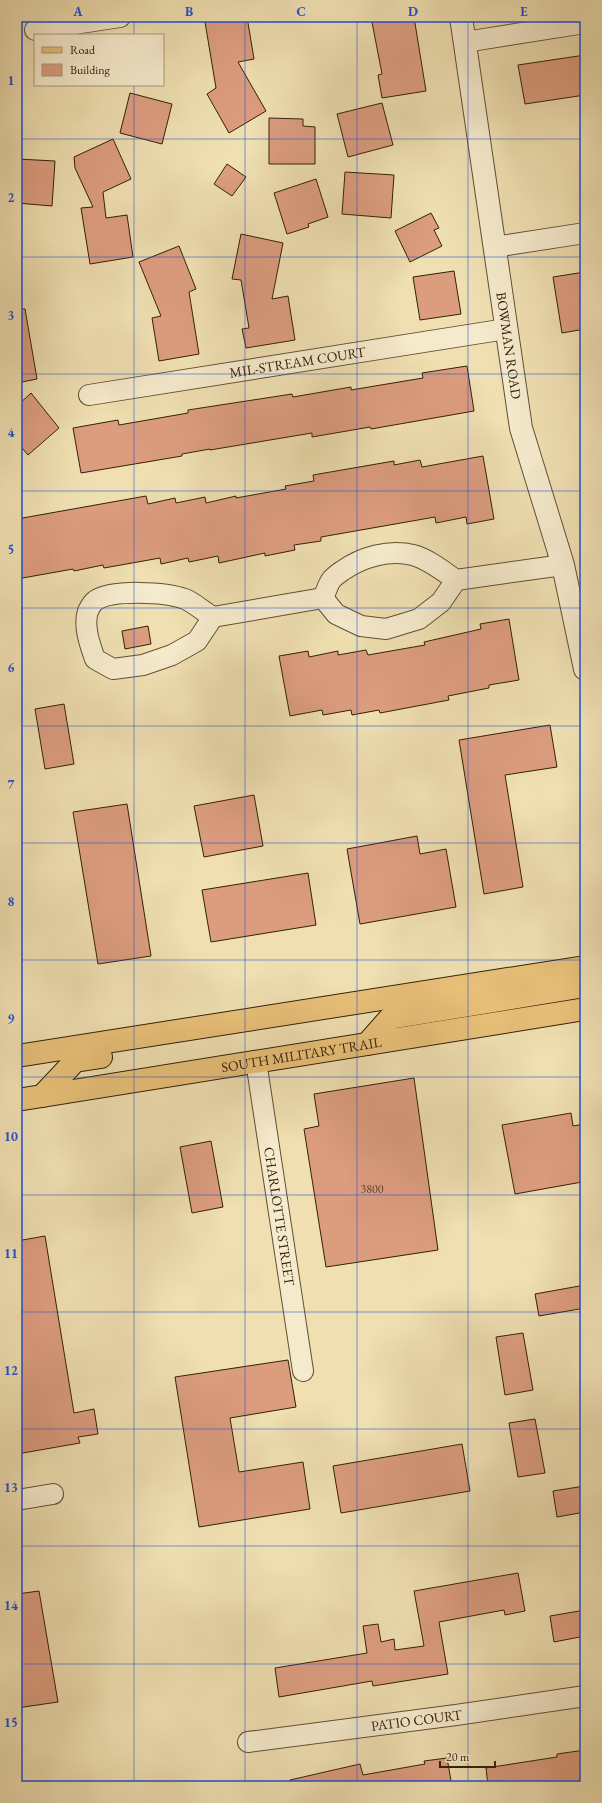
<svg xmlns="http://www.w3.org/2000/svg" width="602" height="1803" viewBox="0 0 602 1803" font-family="'EB Garamond',serif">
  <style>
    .building { fill: #dc9d7f; stroke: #32200b }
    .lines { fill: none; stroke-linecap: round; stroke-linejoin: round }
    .minor-casing { stroke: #615034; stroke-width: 22 }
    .tertiary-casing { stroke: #615034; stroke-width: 24 }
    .primary-casing { stroke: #32200b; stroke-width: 24 }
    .minor { stroke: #f5eacc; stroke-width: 20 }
    .tertiary { stroke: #f5eacc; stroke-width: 22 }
    .primary { stroke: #e8c078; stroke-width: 22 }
    .grid { fill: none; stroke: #1d4ed8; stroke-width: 1; stroke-opacity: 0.55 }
    .labels { text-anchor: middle; stroke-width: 3; stroke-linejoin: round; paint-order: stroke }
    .number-label { font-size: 12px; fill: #5c3f28 }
    .street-label { font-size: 14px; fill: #32200b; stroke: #f5eacc }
    .neatline { fill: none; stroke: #1d4ed8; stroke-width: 1.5 }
    .grid-label { font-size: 13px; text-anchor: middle; font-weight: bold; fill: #1d4ed8 }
  </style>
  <rect width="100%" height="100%" fill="#efdfb1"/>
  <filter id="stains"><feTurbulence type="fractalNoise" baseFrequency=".005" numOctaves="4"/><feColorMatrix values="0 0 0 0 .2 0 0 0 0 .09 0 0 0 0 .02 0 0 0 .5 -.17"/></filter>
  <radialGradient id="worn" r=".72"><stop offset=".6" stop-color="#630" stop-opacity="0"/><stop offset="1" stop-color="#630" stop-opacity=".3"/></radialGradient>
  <!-- building -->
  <path class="building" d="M234 17H247L254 59 238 62 266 111 229 133 207 94 216 88 205 22Z
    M371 17H414L426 91 382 98 378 75 382 74Z
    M585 55V95L525 104 518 65Z
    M130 93 172 104 162 144 120 133Z
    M382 103 393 145 348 157 337 114Z
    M269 118 303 119V126L315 127V164H269Z
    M113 139 131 179 103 192 106 218 127 215 133 257 90 264 81 208 93 207 75 168 74 157Z
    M17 159 55 161 52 206 17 203Z
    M227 164 246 177 232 196 214 184Z
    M345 172 394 175 391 218 342 214Z
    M316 179 328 217 308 224 309 227 287 234 274 193Z
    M431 213 439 228 434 230 442 246 410 262 395 231Z
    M241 234 283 243 272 299 288 296 295 340 246 348 242 329 249 328 241 280 232 279Z
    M179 246 196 289 189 292 199 354 159 361 152 318 161 316 139 262Z
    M454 271 461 314 420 320 413 277Z
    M585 272V329L562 333 553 277Z
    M17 309H25L37 379 17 383Z
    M467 366 474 411 371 429 370 427 312 437V433L210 450V449L182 454V456L81 473 73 428 118 420 119 425 188 413V410L292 394 293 397 351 387V390L423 378 422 373Z
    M31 393 59 428 28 455 17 442V406Z
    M483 456 494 519 467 524 466 517 436 523 435 517 321 537V541L294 545 295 550 265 556V553L219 563 218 556 189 562 188 558 161 564 160 558 104 568 103 565 74 571 73 569 17 579V519L146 496 148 504 175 498 176 503 205 497 206 503 236 496V498L286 489 285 486 314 481 313 475 394 461V465L420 460 422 467Z
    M509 619 519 680 489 685V688L448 696 449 700 380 713 379 710 352 715 351 710 323 715 322 710 290 716 279 656 308 651 309 657 338 651V655L366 650 368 655 425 645 424 642 481 629 480 624Z
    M148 626 151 644 125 649 122 631Z
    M64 704 74 764 45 769 35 709Z
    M550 725 557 767 505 775 523 887 484 894 459 740Z
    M254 795 263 846 204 857 194 806Z
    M127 804 151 956 98 964 73 812Z
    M417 836 420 854 446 849 456 907 360 924 347 849Z
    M308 873 316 925 211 942 202 890Z
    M414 1078 438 1250 326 1267 304 1129 319 1126 314 1094Z
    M571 1113 573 1126 585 1124V1171L580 1172 582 1182 515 1194 502 1125Z
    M211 1141 223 1207 192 1213 180 1147Z
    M45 1236 74 1413 94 1409 98 1434 78 1437 80 1443 17 1454V1241Z
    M585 1285V1308L539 1316 535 1294Z
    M523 1333 533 1390 505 1395 496 1337Z
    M288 1360 296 1407 230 1418 239 1472 303 1462 310 1509 199 1527 175 1377Z
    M535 1419 545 1473 518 1477 509 1423Z
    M462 1444 470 1491 341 1513 333 1466Z
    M585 1486V1512L557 1517 553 1491Z
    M518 1573 525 1611 505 1615 504 1610 439 1622 448 1674 373 1686 372 1681 279 1697 275 1668 367 1653 363 1626 378 1624 381 1642 394 1639 395 1650 424 1646 414 1591Z
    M39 1591 58 1702 17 1708V1594Z
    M585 1610V1636L554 1642 550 1616Z
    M585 1750V1786H488L486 1768 557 1757V1754Z
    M447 1758 452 1786H291L290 1780 360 1764 363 1775 425 1764 424 1761Z"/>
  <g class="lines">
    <defs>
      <g id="minor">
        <path d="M35 30 120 17"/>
        <path d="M465 42 585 23"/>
        <path d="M494 247 585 233"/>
        <path id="s1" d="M89 395 506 329"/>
        <path d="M323 598C326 592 328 584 332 579 335 576 339 573 342 571 362 557 389 549 413 555 428 559 443 571 456 580L563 565"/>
        <path d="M323 598 336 614 361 626 386 629 419 619 441 602 456 580"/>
        <path d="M213 617 197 641 172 655 143 665 113 669 95 659C90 645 83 626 88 611 89 609 92 603 95 601 111 589 166 592 185 599 193 602 204 612 213 617L323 598"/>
        <path id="s2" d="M256 1061 303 1371"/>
        <path d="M17 1500 53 1494"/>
        <path id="s3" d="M248 1742 456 1715 585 1696"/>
      </g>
      <g id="tertiary">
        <path id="s4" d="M461 17 521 428 563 565 585 669"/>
      </g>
      <g id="primary">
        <path d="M367 1044 390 1018 585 986"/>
        <path d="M17 1056 585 967"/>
        <path d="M42 1096 75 1061 101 1057"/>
        <path id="s5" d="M17 1100 585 1009"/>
      </g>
    </defs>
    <!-- minor casing -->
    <use href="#minor" class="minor-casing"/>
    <!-- tertiary casing -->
    <use href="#tertiary" class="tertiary-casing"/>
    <!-- primary casing -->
    <use href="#primary" class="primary-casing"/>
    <!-- minor -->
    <use href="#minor" class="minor"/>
    <!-- tertiary -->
    <use href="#tertiary" class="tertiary"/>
    <!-- primary -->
    <use href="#primary" class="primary"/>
  </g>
  <!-- grid -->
  <path class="grid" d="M134 17V35M245 17V1786M357 17V1786M468 17V1786M134 85V1786M17 139H585M17 257H585M17 374H585M17 491H585M17 608H585M17 726H585M17 843H585M17 960H585M17 1077H585M17 1195H585M17 1312H585M17 1429H585M17 1546H585M17 1664H585"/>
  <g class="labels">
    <!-- number labels -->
    <g class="number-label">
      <text x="372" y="1193">3800</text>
    </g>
    <!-- street labels -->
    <g class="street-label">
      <text dy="5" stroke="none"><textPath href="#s4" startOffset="332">BOWMAN ROAD</textPath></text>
      <text dy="5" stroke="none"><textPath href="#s1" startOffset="211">MIL-STREAM COURT</textPath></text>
      <text dy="5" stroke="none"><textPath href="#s5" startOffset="288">SOUTH MILITARY TRAIL</textPath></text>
      <text dy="5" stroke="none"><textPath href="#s2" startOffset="157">CHARLOTTE STREET</textPath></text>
      <text dy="5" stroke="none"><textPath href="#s3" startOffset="170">PATIO COURT</textPath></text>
    </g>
  </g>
  <!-- margin -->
  <rect width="602" height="1803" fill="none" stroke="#efdfb1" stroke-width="44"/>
  <!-- legend -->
  <rect x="34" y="34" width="130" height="52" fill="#f5eacc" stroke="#a7997f"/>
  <rect x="42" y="47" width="20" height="6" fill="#e8c078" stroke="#a7997f"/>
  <text x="70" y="54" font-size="12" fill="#32200b">Road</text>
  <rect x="42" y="64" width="20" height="12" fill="#dc9d7f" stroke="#a7997f"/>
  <text x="70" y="74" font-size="12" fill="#32200b">Building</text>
  <!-- scale -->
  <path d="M440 1761v6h55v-6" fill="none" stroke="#32200b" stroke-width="2"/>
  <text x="446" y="1761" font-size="12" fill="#32200b" stroke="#f5eacc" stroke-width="3" paint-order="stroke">20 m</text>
  <rect x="22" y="22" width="558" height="1759" class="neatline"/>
  <g class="grid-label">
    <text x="78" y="16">A</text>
    <text x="189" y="16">B</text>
    <text x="301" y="16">C</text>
    <text x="413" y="16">D</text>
    <text x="524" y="16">E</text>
    <text x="11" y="85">1</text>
    <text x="11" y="202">2</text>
    <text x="11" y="320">3</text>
    <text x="11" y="437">4</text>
    <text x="11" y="554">5</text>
    <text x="11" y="672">6</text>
    <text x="11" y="789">7</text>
    <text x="11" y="906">8</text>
    <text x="11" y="1023">9</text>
    <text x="11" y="1141">10</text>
    <text x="11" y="1258">11</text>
    <text x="11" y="1375">12</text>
    <text x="11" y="1492">13</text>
    <text x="11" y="1610">14</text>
    <text x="11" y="1727">15</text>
  </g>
  <rect width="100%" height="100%" filter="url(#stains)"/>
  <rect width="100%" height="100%" fill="url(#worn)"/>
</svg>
